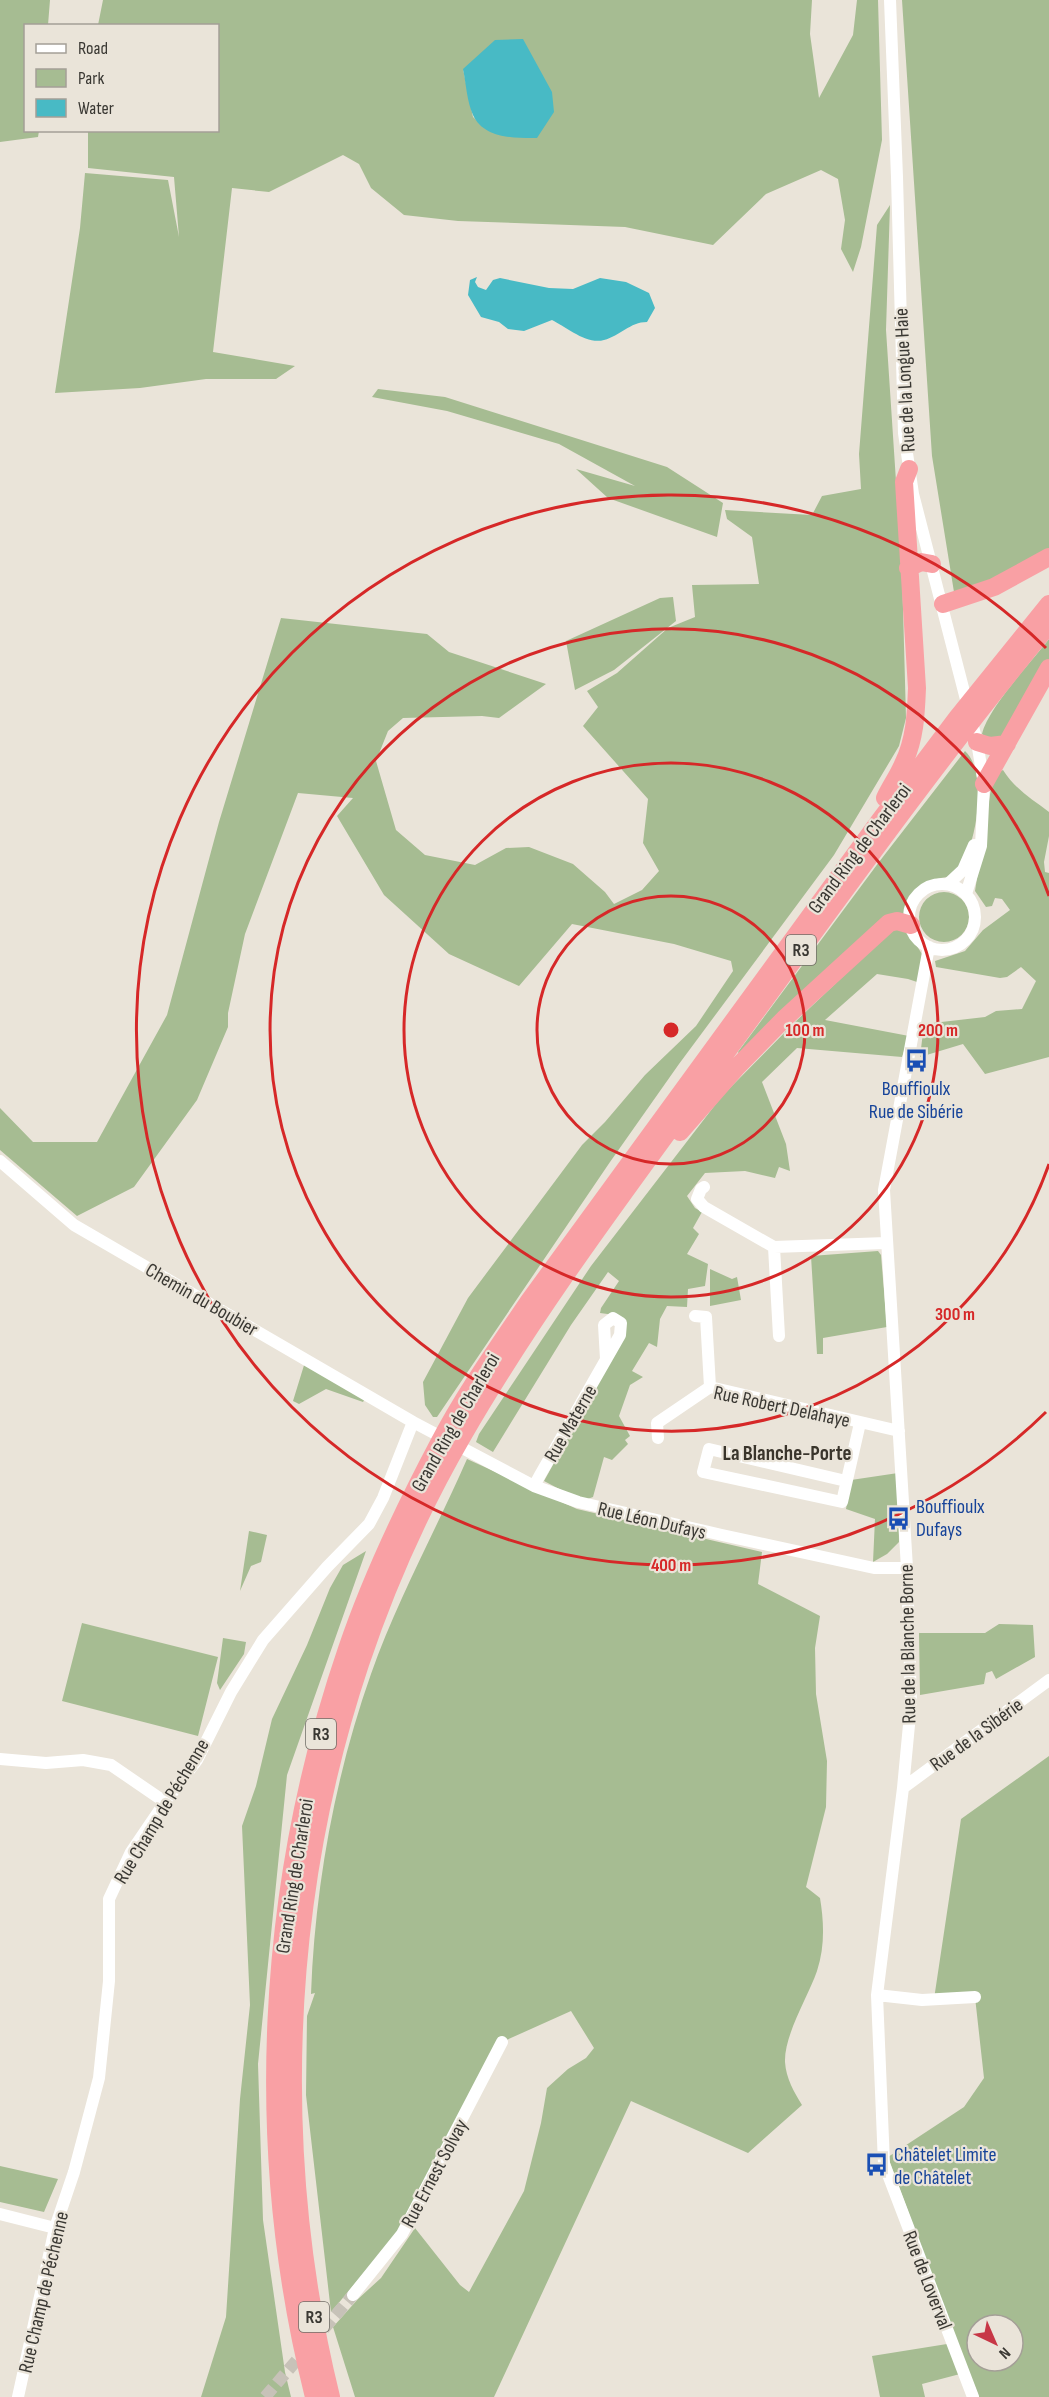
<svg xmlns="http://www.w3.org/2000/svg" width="1049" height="2397" viewBox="0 0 1049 2397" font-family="'Sofia Sans Condensed',sans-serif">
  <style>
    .green { fill: #a6bc92; fill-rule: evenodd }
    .water { fill: #48bac5 }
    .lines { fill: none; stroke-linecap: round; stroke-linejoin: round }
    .minor-tunnel { stroke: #c7c2b8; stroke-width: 12; stroke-dasharray: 12 6; stroke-linecap: butt }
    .minor { stroke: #fff; stroke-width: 12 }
    .highway { stroke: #f9a0a4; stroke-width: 18 }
    .ring { fill: none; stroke: #d62828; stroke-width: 3 }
    .labels { text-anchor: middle; stroke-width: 4.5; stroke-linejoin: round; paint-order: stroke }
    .shield { fill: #eae4d9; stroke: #6f6c65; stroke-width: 1.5 }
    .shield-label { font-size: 18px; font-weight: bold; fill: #3a3833 }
    .street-label { font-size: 20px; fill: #3a3833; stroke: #eae4d9 }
    .transit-label { font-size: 20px; fill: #164399; stroke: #eae4d9; text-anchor: start }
    .neighbourhood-label { font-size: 21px; font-weight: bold; fill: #3a352c; stroke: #eae4d9 }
    .centre { fill: #d62828; stroke: #eae4d9; stroke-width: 3 }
    .ring-label { font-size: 18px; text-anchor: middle; font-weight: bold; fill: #d62828; stroke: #eae4d9; stroke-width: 4.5; stroke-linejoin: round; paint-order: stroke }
  </style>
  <rect width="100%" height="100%" fill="#eae4d9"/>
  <!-- green -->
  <path class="green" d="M0 0H50L48 25 26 26V130L39 131 38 137 0 142Z
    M103 0H812L810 34 819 98 853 35 857 0H878L882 140 861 247 853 272 841 249 845 220 838 179 821 170 766 194 713 245 625 227 458 221 404 215 371 188 359 164 343 155 269 192 232 188 213 352 295 366 276 379H206L140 388 55 393 80 228 85 173 168 180 179 237 174 177 88 168V131L218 130V26L98 25ZM463 69 486 129 473 117Z
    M902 0H1049V548L1002 581 954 592 932 456Z
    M890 205 886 330 902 572 906 718 899 746 834 855 679 1064 610 1162 437 1417H433L425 1405 423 1382 468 1298 582 1145 605 1122 645 1075 696 1026 733 971 731 961 674 944 572 924 519 986 449 954 384 895 337 816 353 798 298 793 245 934 228 1013V1027L197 1100 134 1187 77 1216 0 1150V1108L33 1142H97L167 1015 219 822 281 618 427 634 449 652 546 684 499 718 482 716 403 718 388 731 376 761 396 830 425 855 475 865 506 848 529 847 573 864 605 892 614 904 642 890 659 871 643 843 648 799 583 726 598 707 587 691 617 673 668 628 695 617 692 585 759 584 752 537 727 519 725 510 812 515 822 496 861 489 859 454 877 225Z
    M378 389 445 397 667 467 723 503 717 537 608 498 576 469 635 486 559 444 447 411 372 397Z
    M673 597 676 621 614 670 575 690 566 641 660 598Z
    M1049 639V660L1005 738H987L982 734C988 708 1032 661 1049 639Z
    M965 751C986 770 978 827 968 851 965 860 959 868 954 876 925 879 913 887 904 916L741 1057 738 1052 879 862Z
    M1003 770C1015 789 1032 799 1049 812V836L1044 862 1045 872 1049 873V1057L985 1074 963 1044 920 1057 924 1024 985 1017 996 1011 1022 1009 1036 981 1021 967 1007 977 1000 978 936 967 935 961 965 951 983 930 1010 910 1002 899 995 898 992 906 986 907 975 891 992 782 995 774Z
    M919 917a25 25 0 1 1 50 0a25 25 0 1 1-50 0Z
    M894 928 908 932 922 954 920 983 908 979 877 974 825 1020 909 1036 902 1057 797 1048 762 1082 786 1144 790 1171 779 1167 775 1178 745 1171 705 1173 687 1196 695 1208 702 1212 693 1228 699 1234 687 1254 708 1264 705 1286 688 1289 687 1307 667 1306 660 1319 657 1347 649 1343 632 1371 643 1377 630 1385 619 1416 630 1436 625 1440 628 1444 612 1460 604 1457 593 1497 582 1501 544 1481 624 1337 615 1315 600 1313 601 1308 619 1281 608 1272 571 1325 493 1452 476 1442 479 1434 591 1266 722 1096 794 1023Z
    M878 1251 881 1255 887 1327 823 1338V1354H817L811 1256Z
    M710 1269 732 1279 737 1277 741 1300 710 1306Z
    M305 1362 366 1397 363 1402 326 1389 299 1404 293 1401Z
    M467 1459 577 1509 762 1552 758 1584 820 1616 815 1648 816 1694 827 1761 826 1807 806 1887 820 1898C824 1922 825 1947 817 1971 808 1997 784 2035 785 2062 786 2078 794 2092 802 2105L748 2153 631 2101 494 2397H355L333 2327 358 2299 381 2278 415 2228 460 2285 469 2292 524 2191 541 2123 547 2088 568 2069 586 2058 594 2048 571 2011 502 2042 411 2217 331 2312 306 2095 307 2016 315 1993 311 1994C315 1886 335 1776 371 1674 397 1600 436 1530 467 1459Z
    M898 1473 899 1542 887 1554 873 1562 875 1519 846 1509 851 1480Z
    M249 1531 267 1535 261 1562 251 1566 240 1591Z
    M366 1551 287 1775 258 2064 263 2220 285 2372 291 2397H201L226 2317 240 2099 250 2005 242 1826 256 1786 272 1719 307 1645 330 1588 343 1565Z
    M82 1623 218 1657 198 1736 62 1701Z
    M999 1624 1033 1625 1035 1657 996 1679 992 1671 986 1673 984 1684 920 1695 919 1633H985Z
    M223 1638 246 1642 244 1654 220 1690 217 1683Z
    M1049 1756V2397H979L943 2306 888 2157 964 2107 984 2078 975 1997 934 1999 961 1819ZM977 2325H1013V2361H977Z
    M0 2166 58 2179 44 2212 0 2202Z
    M947 2344 960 2374 922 2384 925 2397H880L872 2356Z"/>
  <!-- water -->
  <path class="water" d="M523 39 552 92 554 112 537 138C515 138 484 139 473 115 467 102 466 83 463 69L495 40Z
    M477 277 475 282 478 287 486 290 493 280 500 278 549 288 573 289 600 278 626 282 649 293 655 308 647 322C630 322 620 336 604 340 587 345 566 327 552 320L524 331 508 329 499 322 481 317 468 295 470 280Z"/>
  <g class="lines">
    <!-- minor-tunnel -->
    <path class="minor-tunnel" d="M265 2397 353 2295"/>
    <!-- minor -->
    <path class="minor" d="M890 0 897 177 904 433 913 494 977 742 984 784 981 846 966 894
      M948 884 963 870 974 845
      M909 917a33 33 0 1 1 66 0a33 33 0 1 1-66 0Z
      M929 947 884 1190 907 1568 911 1704 903 1788 877 1995 884 2164 973 2397
      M0 1161 74 1225 413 1422 534 1486 578 1502 722 1535 874 1568H907
      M704 1187 701 1189 697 1199 704 1207 774 1247 886 1243
      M774 1247 779 1336
      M695 1316 706 1317 710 1387
      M658 1438 657 1423 710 1387 899 1431
      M846 1481 709 1449 703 1472 842 1502 860 1423
      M534 1486 540 1475 620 1335 621 1323 613 1318 604 1325 606 1359
      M0 1759 46 1763 83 1760 111 1765 165 1802
      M903 1788 1049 1680
      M877 1995 922 2000 975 1997
      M0 2214 55 2228
      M353 2295 402 2234 502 2042
      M18 2397 55 2228 74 2172 99 2078 109 1981V1899L131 1852 165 1802 197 1760 231 1692 263 1640 327 1567 369 1524 383 1498 413 1422"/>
    <!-- highway -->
    <path class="highway" d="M908 568 921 562 932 564
      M943 604 994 587 1049 557
      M977 742 990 746 1007 744
      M984 784 1049 668
      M885 798C890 787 898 776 903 764 915 740 916 714 917 688L904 482 909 469
      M680 1132 736 1068 784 1019 889 923 897 921 911 925
      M314 2397C252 2151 265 1888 347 1649 371 1578 404 1509 439 1443 465 1393 498 1347 529 1301L880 820 957 718 1049 604
      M331 2397C252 2076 296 1724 462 1437 537 1307 629 1186 717 1065 826 917 932 766 1049 625"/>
  </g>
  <!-- distance rings -->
  <g class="ring">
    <circle cx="671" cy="1030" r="134"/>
    <circle cx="671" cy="1030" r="267"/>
    <path d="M1049 1164A401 401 0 1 1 1049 896"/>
    <path d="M1046 1412A535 535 0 1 1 1046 648"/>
  </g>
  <!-- icons -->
  <defs>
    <symbol id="bus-bare" viewBox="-9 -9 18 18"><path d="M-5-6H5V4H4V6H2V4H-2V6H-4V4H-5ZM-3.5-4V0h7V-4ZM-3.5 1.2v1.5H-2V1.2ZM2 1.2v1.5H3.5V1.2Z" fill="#1a4fb4" stroke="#eae4d9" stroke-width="2.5" paint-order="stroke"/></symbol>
  </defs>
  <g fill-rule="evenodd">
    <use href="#bus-bare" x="900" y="1044" width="33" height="33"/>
    <use href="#bus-bare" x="882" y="1502" width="33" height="33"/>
    <use href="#bus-bare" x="860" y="2148" width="33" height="33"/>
  </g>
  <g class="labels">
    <!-- shield labels -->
    <g class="shield">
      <rect x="786" y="935" width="30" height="30" rx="4.5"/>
      <rect x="306" y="1719" width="30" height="30" rx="4.5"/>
      <rect x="299" y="2302" width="30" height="30" rx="4.5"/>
    </g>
    <g class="shield-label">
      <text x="801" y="956">R3</text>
      <text x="321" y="1740">R3</text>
      <text x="314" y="2323">R3</text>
    </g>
    <!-- street labels -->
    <g class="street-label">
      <text transform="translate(904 380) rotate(-93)" y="7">Rue de la Longue Haie</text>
      <text transform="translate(859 848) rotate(-53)" y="7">Grand Ring de Charleroi</text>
      <text transform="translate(202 1299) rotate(30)" y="7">Chemin du Boubier</text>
      <text transform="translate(782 1406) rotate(12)" y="7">Rue Robert Delahaye</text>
      <text transform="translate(455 1422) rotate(-60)" y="7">Grand Ring de Charleroi</text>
      <text transform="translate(570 1423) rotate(-60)" y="7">Rue Materne</text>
      <text transform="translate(652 1520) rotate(13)" y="7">Rue Léon Dufays</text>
      <text transform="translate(907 1644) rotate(-91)" y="7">Rue de la Blanche Borne</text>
      <text transform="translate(976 1734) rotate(-36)" y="7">Rue de la Sibérie</text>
      <text transform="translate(161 1811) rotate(-59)" y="7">Rue Champ de Péchenne</text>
      <text transform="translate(294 1876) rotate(-81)" y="7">Grand Ring de Charleroi</text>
      <text transform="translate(434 2173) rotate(-62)" y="7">Rue Ernest Solvay</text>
      <text transform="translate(928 2280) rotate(69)" y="7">Rue de Loverval</text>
      <text transform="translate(43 2292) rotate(-77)" y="7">Rue Champ de Péchenne</text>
    </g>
    <!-- transit labels -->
    <g class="transit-label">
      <text x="916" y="1095" text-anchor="middle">Bouffioulx<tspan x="916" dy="23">Rue de Sibérie</tspan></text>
      <text x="916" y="1513">Bouffioulx<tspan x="916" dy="23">Dufays</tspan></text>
      <text x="894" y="2161">Châtelet Limite<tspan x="894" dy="23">de Châtelet</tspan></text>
    </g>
    <!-- neighbourhood labels -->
    <g class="neighbourhood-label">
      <text x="787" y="1460">La Blanche-Porte</text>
    </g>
  </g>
  <circle cx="671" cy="1030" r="9" class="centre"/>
  <g class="ring-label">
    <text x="805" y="1036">100 m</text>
    <text x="938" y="1036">200 m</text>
    <text x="955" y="1320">300 m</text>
    <text x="671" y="1571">400 m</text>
  </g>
  <!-- legend -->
  <rect x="24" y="24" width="195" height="108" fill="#eae4d9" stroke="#a49f97" stroke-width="1.5"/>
  <rect x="36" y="44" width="30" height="9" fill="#ffffff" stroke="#a49f97" stroke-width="1.5"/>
  <text x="78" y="54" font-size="18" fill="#3a3833">Road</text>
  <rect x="36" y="69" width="30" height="18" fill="#a6bc92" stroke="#a49f97" stroke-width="1.5"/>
  <text x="78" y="84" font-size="18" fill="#3a3833">Park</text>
  <rect x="36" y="99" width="30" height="18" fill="#48bac5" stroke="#a49f97" stroke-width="1.5"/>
  <text x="78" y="114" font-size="18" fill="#3a3833">Water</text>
  <!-- north arrow -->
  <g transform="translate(995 2343) rotate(136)"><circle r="28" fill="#eae4d9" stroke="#a49f97" stroke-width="1.5"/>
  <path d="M0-4.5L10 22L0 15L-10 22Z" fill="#c73746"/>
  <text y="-9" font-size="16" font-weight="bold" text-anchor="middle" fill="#3a3833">N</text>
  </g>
</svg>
